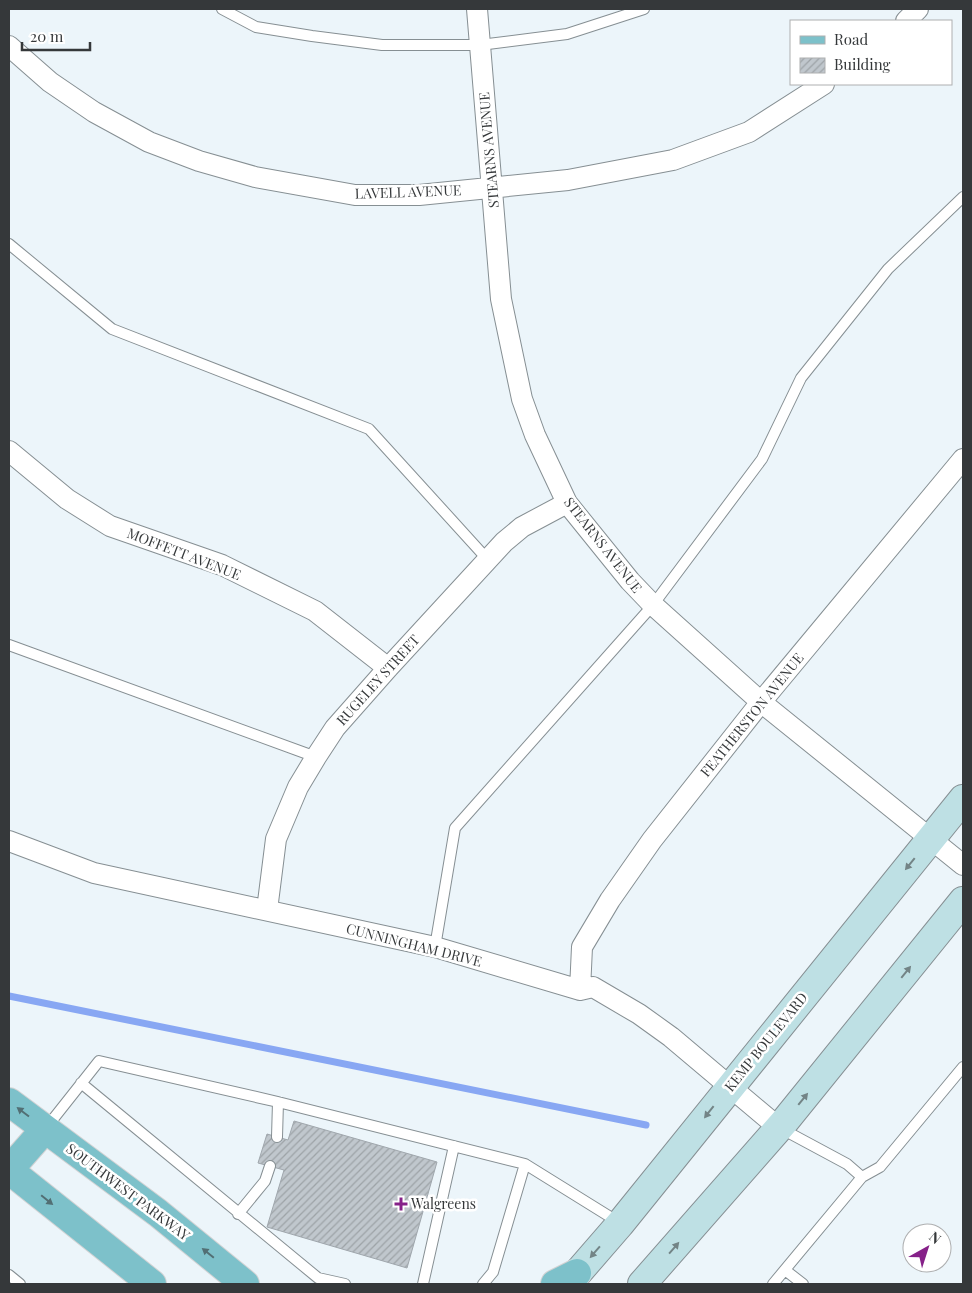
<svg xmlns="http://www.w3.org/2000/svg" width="972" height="1293" viewBox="0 0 972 1293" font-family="'Playfair Display',serif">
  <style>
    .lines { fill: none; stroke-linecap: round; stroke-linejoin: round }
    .stream { stroke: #88a7f3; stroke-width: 7 }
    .building { fill: url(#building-hatch); stroke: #a0a7ad }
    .lane-casing { stroke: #868f93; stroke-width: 12 }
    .street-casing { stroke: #868f93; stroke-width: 22 }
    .secondary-casing { stroke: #868f93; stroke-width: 30 }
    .primary-casing { stroke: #d3d3d4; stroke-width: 30 }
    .lane { stroke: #fff; stroke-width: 10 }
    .street { stroke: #fff; stroke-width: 20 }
    .secondary { stroke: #bee0e4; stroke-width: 28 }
    .primary { stroke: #7dc1ca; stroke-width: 28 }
    .oneway { fill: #738486 }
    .oneway2 { fill: #526f74 }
    .poi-dot { fill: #862189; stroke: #fff; stroke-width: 2 }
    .labels { text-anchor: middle; stroke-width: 5; stroke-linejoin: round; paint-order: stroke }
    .street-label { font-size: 14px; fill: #35383a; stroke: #fff }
    .poi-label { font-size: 14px; fill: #35383a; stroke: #fff; text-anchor: start }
  </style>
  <defs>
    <pattern id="building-hatch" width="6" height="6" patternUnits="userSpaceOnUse" patternTransform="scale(1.25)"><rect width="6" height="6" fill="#c0c7cd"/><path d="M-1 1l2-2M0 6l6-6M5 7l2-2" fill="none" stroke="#9da3a7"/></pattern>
  </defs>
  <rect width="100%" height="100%" fill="#ecf5fa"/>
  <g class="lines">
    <!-- stream -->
    <path class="stream" d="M9 996 646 1125"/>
  </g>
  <!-- building -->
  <path class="building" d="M294 1121 437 1162 407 1268 267 1227 284 1170 258 1163 267 1134 288 1140Z"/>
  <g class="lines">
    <defs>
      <path id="lane" d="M222 9 256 27 312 36 382 45H480L567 34 644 9
        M9 244 112 329 369 429 488 560
        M9 645 316 757
        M435 947 455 828 653 605 762 459 801 378 888 269 963 197
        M81 1083 318 1278 345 1284
        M46 1128 99 1061 278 1102 525 1164 620 1223
        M277 1137 278 1102
        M862 1177 880 1167 963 1067
        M238 1214 265 1181 270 1166
        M785 1270 803 1284
        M9 1275 20 1284
        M423 1284 454 1146
        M483 1284 493 1272 525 1164
        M773 1284 862 1177 847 1164 780 1128"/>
      <path id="street" d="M477 9 501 299 522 399 535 435 567 503 630 581 653 605 761 702 963 865
        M906 21 918 9
        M9 46 50 82 94 112 149 142 199 161 255 177 355 195H419L568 180 673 160 749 132 824 84
        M9 451 67 499 110 526 222 565 315 611 388 668
        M9 841 94 873 435 947 580 990 593 987 639 1014 671 1037 779 1128
        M267 910 276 839 298 787 316 757 335 728 388 668 504 542 522 527 567 503
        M580 990 582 947 610 900 652 840 761 702 963 459"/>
      <path id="secondary" d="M568 1284 620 1224 963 799
        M642 1284 785 1121 963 901"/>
      <path id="primary" d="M9 1102 158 1213 245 1284
        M9 1170 152 1284
        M9 1170 45 1129
        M555 1284 577 1273"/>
    </defs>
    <!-- lane casing -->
    <use href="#lane" class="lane-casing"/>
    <!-- street casing -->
    <use href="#street" class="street-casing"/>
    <!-- secondary casing -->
    <use href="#secondary" class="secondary-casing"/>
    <!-- primary casing -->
    <use href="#primary" class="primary-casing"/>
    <!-- lane -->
    <use href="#lane" class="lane"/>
    <!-- street -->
    <use href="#street" class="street"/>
    <!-- secondary -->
    <use href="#secondary" class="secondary"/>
    <!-- primary -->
    <use href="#primary" class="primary"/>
  </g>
  <!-- one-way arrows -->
  <defs><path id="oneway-solid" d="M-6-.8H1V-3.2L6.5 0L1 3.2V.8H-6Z" transform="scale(1.25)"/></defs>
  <g class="oneway">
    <use href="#oneway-solid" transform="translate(910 864) rotate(129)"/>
    <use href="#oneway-solid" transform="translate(906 972) rotate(-51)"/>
    <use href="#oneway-solid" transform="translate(803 1099) rotate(-51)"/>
    <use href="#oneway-solid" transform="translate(709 1112) rotate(128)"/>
    <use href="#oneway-solid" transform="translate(674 1248) rotate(-49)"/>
    <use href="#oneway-solid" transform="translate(595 1252) rotate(131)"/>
  </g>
  <g class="oneway2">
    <use href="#oneway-solid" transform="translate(23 1112) rotate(-143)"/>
    <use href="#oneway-solid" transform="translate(47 1200) rotate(39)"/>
    <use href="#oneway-solid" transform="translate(208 1253) rotate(-141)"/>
  </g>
  <!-- markers -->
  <path class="poi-dot" d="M398.5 1196.5h5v5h5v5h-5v5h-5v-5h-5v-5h5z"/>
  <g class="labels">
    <!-- street labels -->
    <g class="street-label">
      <text transform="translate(489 150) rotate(-95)" y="5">STEARNS AVENUE</text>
      <text transform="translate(408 192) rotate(-2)" y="5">LAVELL AVENUE</text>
      <text transform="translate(603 545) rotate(52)" y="5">STEARNS AVENUE</text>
      <text transform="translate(184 554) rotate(21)" y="5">MOFFETT AVENUE</text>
      <text transform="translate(378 680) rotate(-48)" y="5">RUGELEY STREET</text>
      <text transform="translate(752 715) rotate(-51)" y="5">FEATHERSTON AVENUE</text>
      <text transform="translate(414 945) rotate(14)" y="5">CUNNINGHAM DRIVE</text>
      <text transform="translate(766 1042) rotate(-51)" y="5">KEMP BOULEVARD</text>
      <text transform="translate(128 1192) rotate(37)" y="5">SOUTHWEST PARKWAY</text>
    </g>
    <!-- poi labels -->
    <g class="poi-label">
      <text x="411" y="1209">Walgreens</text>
    </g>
  </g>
  <!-- border -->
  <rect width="972" height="1293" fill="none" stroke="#35383a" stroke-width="20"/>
  <!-- legend -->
  <rect x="790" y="20" width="162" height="65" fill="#ffffff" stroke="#aeafb0"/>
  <rect x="800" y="36" width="25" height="8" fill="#7dc1ca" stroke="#aeafb0"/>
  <text x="834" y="45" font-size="15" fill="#35383a">Road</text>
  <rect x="800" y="58" width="25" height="15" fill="url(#building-hatch)" stroke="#aeafb0"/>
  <text x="834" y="70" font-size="15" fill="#35383a">Building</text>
  <!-- north arrow -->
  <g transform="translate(927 1248) rotate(39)"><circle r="24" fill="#ffffff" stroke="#aeafb0"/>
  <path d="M0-4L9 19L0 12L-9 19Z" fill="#862189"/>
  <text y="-8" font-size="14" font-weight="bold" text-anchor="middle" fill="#35383a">N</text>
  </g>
  <!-- scale -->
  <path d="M22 42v8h68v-8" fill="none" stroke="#35383a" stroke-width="2.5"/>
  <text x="30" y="42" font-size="15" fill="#35383a" stroke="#ffffff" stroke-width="4" paint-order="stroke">20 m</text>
</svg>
